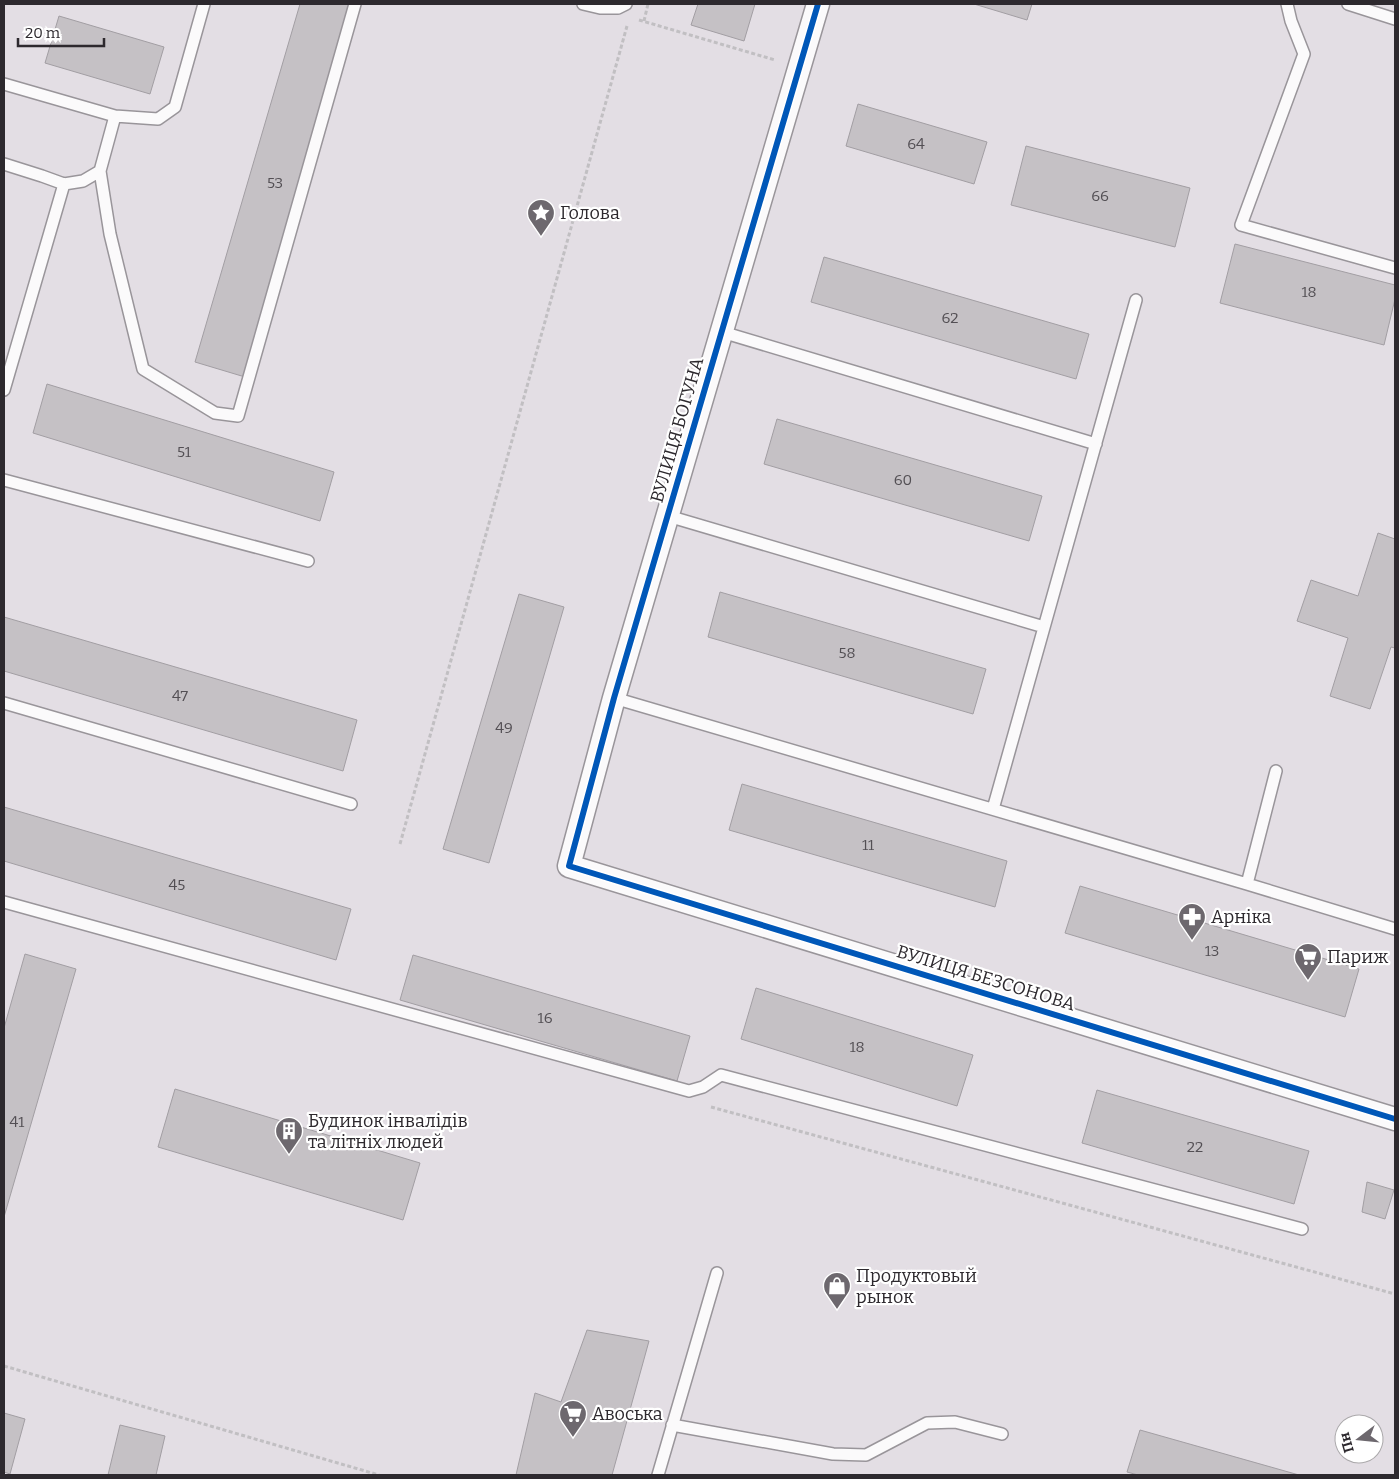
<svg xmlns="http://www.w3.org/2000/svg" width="1399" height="1479" viewBox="0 0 1399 1479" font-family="Bitter,serif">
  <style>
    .building { fill: #c5c1c5; stroke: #a29ea3 }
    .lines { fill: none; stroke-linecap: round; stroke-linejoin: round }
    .lane-casing { stroke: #99959a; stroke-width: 14 }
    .street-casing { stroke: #99959a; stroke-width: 25 }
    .path { stroke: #c1bfc2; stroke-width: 3; stroke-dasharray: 4 2.5; stroke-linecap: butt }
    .lane { stroke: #fbfafb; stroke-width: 11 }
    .street { stroke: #fbfafb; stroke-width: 22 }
    .cycleway-casing { stroke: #fff; stroke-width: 9 }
    .cycleway { stroke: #0057b8; stroke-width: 6 }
    .labels { text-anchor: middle; stroke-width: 4.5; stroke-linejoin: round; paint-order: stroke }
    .number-label { font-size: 15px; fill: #534f54 }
    .poi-label { font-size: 18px; fill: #2d292e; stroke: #fff; text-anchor: start }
    .street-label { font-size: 18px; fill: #2d292e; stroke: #fff }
  </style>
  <rect width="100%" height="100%" fill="#e3dee4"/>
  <!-- building -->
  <path class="building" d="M300 4H354L245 377 195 362Z
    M698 4H755L744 41 691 25Z
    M974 4H1032L1027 20Z
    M59 16 164 47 150 94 45 63Z
    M858 104 987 142 974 184 846 146Z
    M1026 146 1190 188 1175 247 1011 205Z
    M1235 244 1395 285V299L1384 345 1220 303Z
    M824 257 1089 334 1076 379 811 302Z
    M47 384 334 472 320 521 33 433Z
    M777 419 1042 496 1029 541 764 464Z
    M1378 533 1395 539V648L1391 647 1370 709 1330 696 1348 638 1297 621 1311 580 1358 596Z
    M720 592 986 669 973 714 708 637Z
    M519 594 564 607 489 863 443 849Z
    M4 617 357 720 343 771 4 671Z
    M742 784 1007 861 995 907 729 830Z
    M4 807 351 909 336 960 4 861Z
    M1080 886 1359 969 1345 1017 1065 933Z
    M25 954 76 969 4 1217V1028Z
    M413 955 690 1036 677 1081 400 1000Z
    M756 988 973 1055 957 1106 741 1039Z
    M175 1089 420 1163 403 1220 158 1147Z
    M1097 1090 1309 1151 1294 1204 1082 1143Z
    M1367 1182 1394 1190 1385 1219 1362 1212Z
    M587 1330 649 1341 612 1475H516L535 1393 561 1402Z
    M4 1413 25 1419 10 1474 4 1472Z
    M120 1425 165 1436 156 1475H108Z
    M1140 1430 1299 1475H1138L1127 1472Z"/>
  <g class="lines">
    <defs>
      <path id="lane" d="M583 4 600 8H618L626 4
        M1287 4 1291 21 1304 54 1241 225 1395 268
        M1348 4 1395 19
        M4 84 115 116 158 119 175 107 204 4
        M4 164 42 176 64 184 83 181 100 171 115 116
        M100 171 110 234 143 369 215 413 238 416 355 4
        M722 332 1096 444
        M4 390 64 184
        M4 480 308 561
        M668 516 1044 627
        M614 698 1247 884 1395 929
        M4 703 351 804
        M993 809 1136 300
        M1247 884 1276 771
        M4 902 689 1091 703 1087 721 1075 1302 1229
        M672 1425 833 1454 866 1455 927 1423 955 1422 1002 1434
        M658 1475 717 1273"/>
      <path id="street" d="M818 4 614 698 569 866 1395 1119"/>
    </defs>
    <!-- lane casing -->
    <use href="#lane" class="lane-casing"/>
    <!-- street casing -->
    <use href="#street" class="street-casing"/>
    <!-- path -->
    <path class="path" d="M639 20 775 60
      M644 21 648 4
      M400 844 627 26
      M711 1107 1395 1294
      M4 1366 379 1475"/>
    <!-- lane -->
    <use href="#lane" class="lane"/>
    <!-- street -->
    <use href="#street" class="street"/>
    <defs>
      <path id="cycleway" d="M818 4 614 698 569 866 1395 1119"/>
    </defs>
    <!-- cycleway casing -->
    <use href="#cycleway" class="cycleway-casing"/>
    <!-- cycleway -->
    <use href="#cycleway" class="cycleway"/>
  </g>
  <!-- icons -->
  <defs>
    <symbol id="sight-pin" viewBox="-11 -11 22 30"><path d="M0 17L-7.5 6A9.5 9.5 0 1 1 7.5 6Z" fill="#6d686e" stroke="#fff"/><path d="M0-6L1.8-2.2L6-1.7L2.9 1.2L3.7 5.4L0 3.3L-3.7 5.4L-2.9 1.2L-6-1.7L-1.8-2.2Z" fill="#fff"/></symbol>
    <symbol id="pharmacy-pin" viewBox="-11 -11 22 30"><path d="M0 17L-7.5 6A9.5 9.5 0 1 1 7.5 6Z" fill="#6d686e" stroke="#fff"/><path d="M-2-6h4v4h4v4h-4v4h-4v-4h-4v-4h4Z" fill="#fff"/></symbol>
    <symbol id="supermarket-pin" viewBox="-11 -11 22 30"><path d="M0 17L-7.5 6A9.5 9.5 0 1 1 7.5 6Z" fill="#6d686e" stroke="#fff"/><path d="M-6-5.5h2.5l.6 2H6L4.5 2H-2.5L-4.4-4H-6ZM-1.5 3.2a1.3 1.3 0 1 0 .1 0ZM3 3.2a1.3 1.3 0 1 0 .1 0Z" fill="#fff"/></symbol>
    <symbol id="building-pin" viewBox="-11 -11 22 30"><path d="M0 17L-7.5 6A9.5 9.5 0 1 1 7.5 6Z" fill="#6d686e" stroke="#fff"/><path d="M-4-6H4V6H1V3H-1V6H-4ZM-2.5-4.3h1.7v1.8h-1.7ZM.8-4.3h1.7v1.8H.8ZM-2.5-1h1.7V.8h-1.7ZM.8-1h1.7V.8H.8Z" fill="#fff"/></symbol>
    <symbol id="shop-pin" viewBox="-11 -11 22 30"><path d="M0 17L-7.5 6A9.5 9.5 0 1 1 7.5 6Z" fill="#6d686e" stroke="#fff"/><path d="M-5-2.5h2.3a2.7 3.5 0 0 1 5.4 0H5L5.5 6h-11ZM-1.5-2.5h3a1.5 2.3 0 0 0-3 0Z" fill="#fff"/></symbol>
  </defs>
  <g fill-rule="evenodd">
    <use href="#sight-pin" x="525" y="197" width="32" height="43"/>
    <use href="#pharmacy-pin" x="1176" y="901" width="32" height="43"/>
    <use href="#supermarket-pin" x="1292" y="941" width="32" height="43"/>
    <use href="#building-pin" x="273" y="1115" width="32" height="43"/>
    <use href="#shop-pin" x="821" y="1270" width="32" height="43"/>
    <use href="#supermarket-pin" x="557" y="1398" width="32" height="43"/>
  </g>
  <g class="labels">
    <!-- number labels -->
    <g class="number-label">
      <text x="916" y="149">64</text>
      <text x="275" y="188">53</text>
      <text x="1100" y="201">66</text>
      <text x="1309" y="297">18</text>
      <text x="950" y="323">62</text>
      <text x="184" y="457">51</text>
      <text x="903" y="485">60</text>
      <text x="847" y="658">58</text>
      <text x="180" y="701">47</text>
      <text x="504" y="733">49</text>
      <text x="868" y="850">11</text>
      <text x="177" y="890">45</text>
      <text x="1212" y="956">13</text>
      <text x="545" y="1023">16</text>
      <text x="857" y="1052">18</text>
      <text x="17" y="1127">41</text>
      <text x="1195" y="1152">22</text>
    </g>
    <!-- poi labels -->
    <g class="poi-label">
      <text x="560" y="219">Голова</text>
      <text x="1211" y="923">Арніка</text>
      <text x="1327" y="963">Париж</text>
      <text x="308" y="1127">Будинок інвалідів<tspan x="308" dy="21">та літніх людей</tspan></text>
      <text x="856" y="1282">Продуктовый<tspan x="856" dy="21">рынок</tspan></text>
      <text x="592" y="1420">Авоська</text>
    </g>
    <!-- street labels -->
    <g class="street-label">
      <text transform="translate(677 430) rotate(-74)" y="6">ВУЛИЦЯ БОГУНА</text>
      <text transform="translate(986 978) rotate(17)" y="6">ВУЛИЦЯ БЕЗСОНОВА</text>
    </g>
  </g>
  <!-- border -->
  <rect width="1399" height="1479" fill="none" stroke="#2d292e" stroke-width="10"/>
  <!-- north arrow -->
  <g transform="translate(1359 1439) rotate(254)"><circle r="24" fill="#ffffff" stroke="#aba9ab"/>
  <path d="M0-4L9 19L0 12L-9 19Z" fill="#6d686e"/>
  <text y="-8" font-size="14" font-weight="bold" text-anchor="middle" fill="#2d292e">Пн</text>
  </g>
  <!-- scale -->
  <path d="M18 38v8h86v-8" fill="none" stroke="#2d292e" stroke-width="2.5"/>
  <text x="25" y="38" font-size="15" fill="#2d292e" stroke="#ffffff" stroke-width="4" paint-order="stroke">20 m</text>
</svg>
